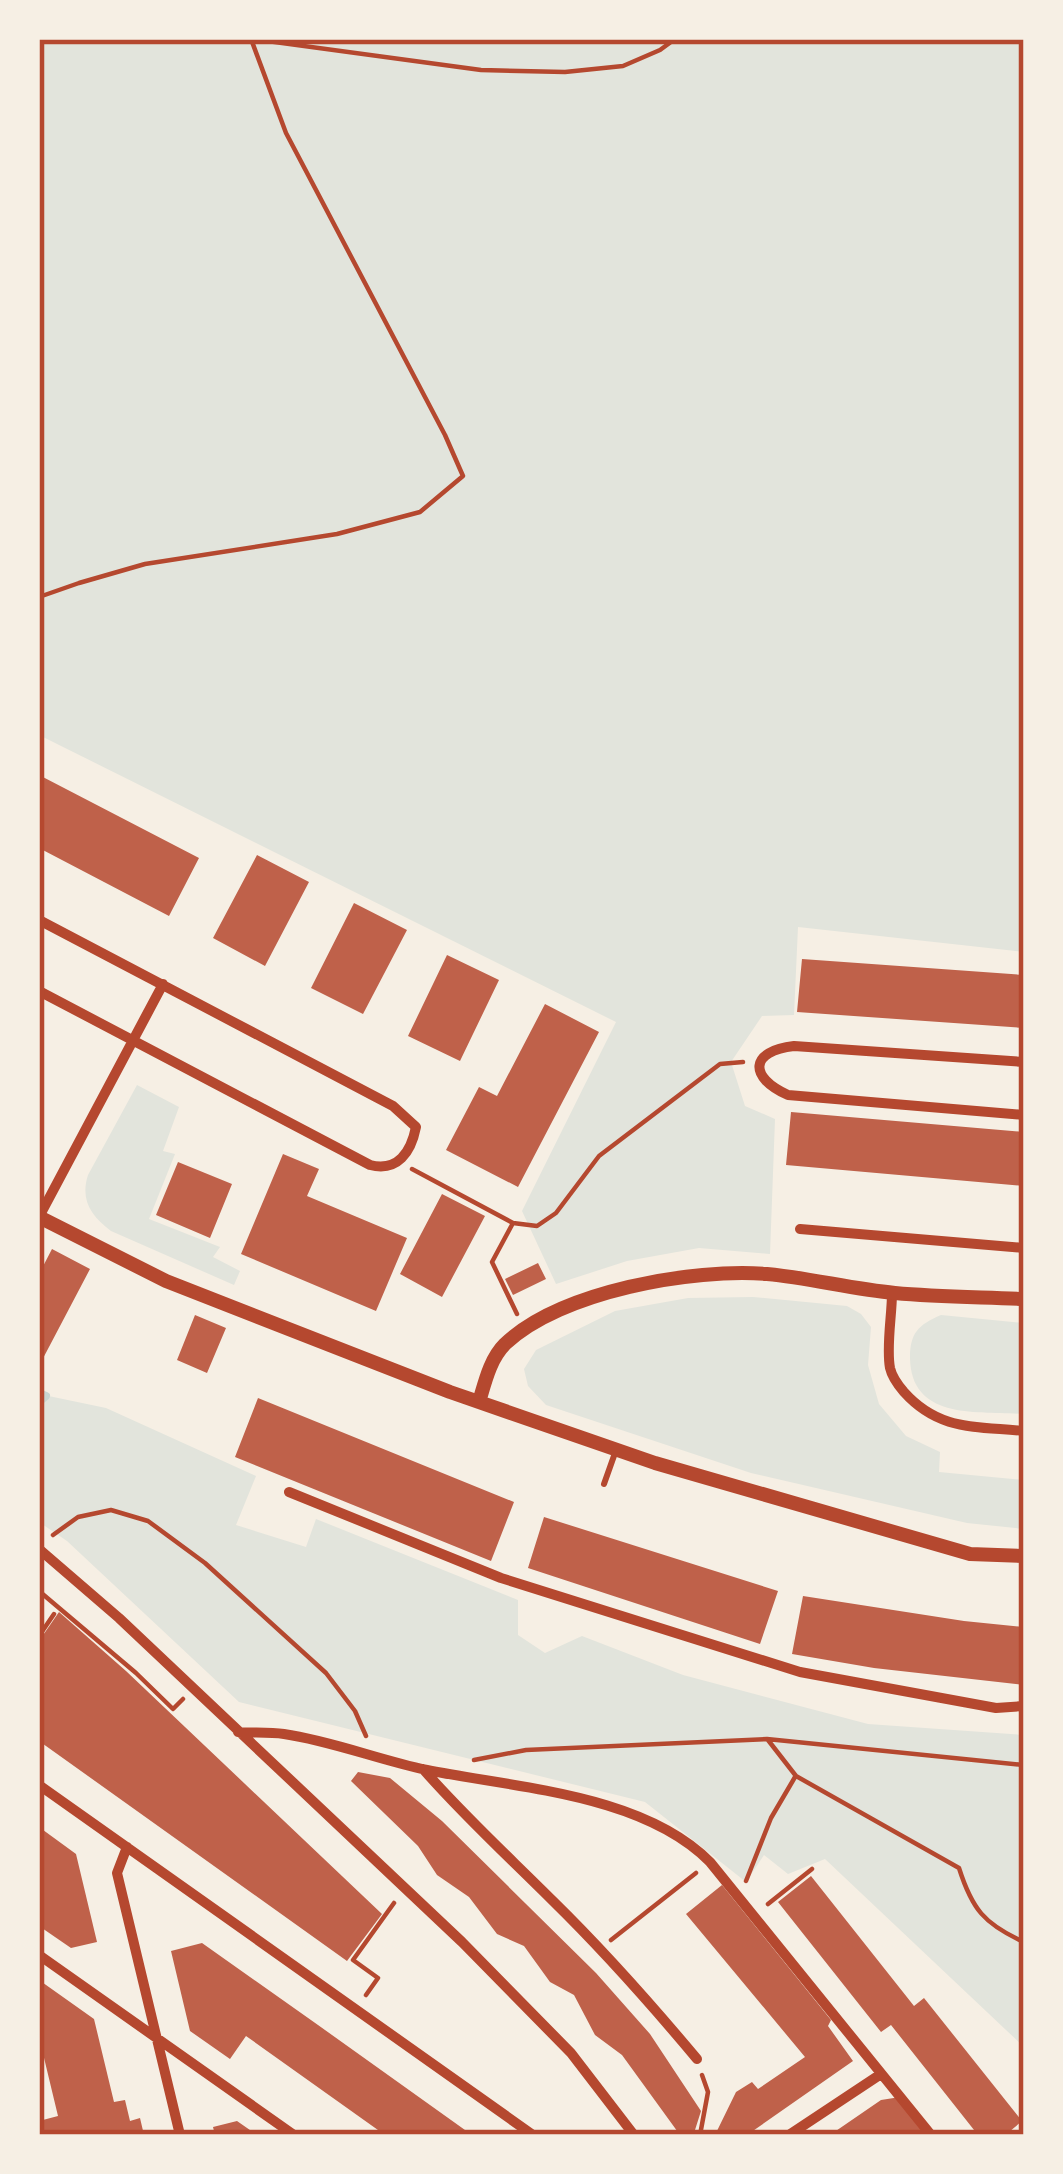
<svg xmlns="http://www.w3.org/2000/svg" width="1063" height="2174" viewBox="0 0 1063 2174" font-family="'Fira Sans',sans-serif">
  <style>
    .green { fill: #e2e4dc }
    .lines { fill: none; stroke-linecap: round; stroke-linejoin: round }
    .stream { stroke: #c9d6d2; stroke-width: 8 }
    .building { fill: #bf614a }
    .path { stroke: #b5482f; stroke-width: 4.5 }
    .service { stroke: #b5482f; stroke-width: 6 }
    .minor { stroke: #b5482f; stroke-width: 10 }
    .tertiary { stroke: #b5482f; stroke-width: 14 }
    .neatline { fill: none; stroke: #b5482f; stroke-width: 4.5 }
  </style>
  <rect width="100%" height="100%" fill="#f6efe4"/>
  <!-- green -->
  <path class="green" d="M39 39H1024V952L798 927 794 1015 762 1016 731 1062 745 1106 775 1119 770 1254 699 1248 627 1261 556 1284 522 1211 616 1022 39 735Z
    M137 1085 179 1107 163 1151 175 1154 149 1219 220 1247 213 1257 240 1271 234 1285 111 1231C91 1216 80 1200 88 1175Z
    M753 1297 847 1306 861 1314 871 1327 868 1365 879 1404 906 1436 940 1452 939 1472 1024 1480V1529L967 1523 751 1473 546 1405 528 1386 524 1369 536 1350 615 1311 688 1298Z
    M941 1315 1024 1323V1414C979 1411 911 1421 910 1358 910 1333 918 1325 941 1315Z
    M39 1394 106 1408 256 1476 236 1525 306 1547 316 1519 518 1600V1635L545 1653 582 1636 683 1675 868 1724 1024 1735V2047L825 1859 788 1874 764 1855 746 1882 645 1802 239 1702 67 1541 39 1522Z"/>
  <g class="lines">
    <!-- stream -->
    <path class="stream" d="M39 1393 46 1396 39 1402"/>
  </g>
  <!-- building -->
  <path class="building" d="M39 775 199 858 169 916 39 848Z
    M257 855 309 882 265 966 213 938Z
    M354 903 407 930 363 1014 311 988Z
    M447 955 499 980 460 1061 408 1036Z
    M802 959 1024 975V1028L797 1012Z
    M545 1004 599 1032 518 1187 446 1150 479 1087 497 1096Z
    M791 1112 1024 1132V1186L786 1165Z
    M283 1154 319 1169 307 1196 407 1238 376 1311 241 1254Z
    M178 1162 232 1184 210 1238 156 1215Z
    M442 1194 485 1216 442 1297 400 1274Z
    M52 1249 90 1269 39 1366V1274Z
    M538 1263 546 1279 513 1295 505 1279Z
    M195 1315 226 1328 207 1373 177 1360Z
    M258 1398 514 1502 491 1561 235 1457Z
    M544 1517 778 1591 760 1644 528 1568Z
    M803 1596 964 1621 1024 1627V1685L874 1668 792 1654Z
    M59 1612 126 1671 382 1914 347 1961 39 1741V1641Z
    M358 1772 390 1778 442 1821 596 1973 650 2034 701 2111 695 2130 690 2135H680L622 2055 595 2035 574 1995 550 1982 524 1946 497 1934 469 1897 437 1875 418 1846 351 1781Z
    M39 1827 76 1854 97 1942 71 1948 39 1926Z
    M811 1876 914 2006 924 1998 1022 2121 1009 2132 1012 2135H978L891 2025 881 2032 778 1902Z
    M722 1885 831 2020 828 2026 853 2061 747 2135H715L736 2092 752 2082 758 2089 805 2057 686 1914Z
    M202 1943 318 2025 472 2135H385L246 2036 230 2059 190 2031 171 1951Z
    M39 1980 94 2019 114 2102 125 2100 130 2121 140 2118 144 2135H39V2121L58 2116 39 2037Z
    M900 2097 930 2135H830L881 2100Z
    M237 2121 257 2135H215L213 2127Z"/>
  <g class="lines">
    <!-- path -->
    <path class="path" d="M252 39 481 70 565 72 623 66 660 50 675 39
      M39 597 79 583 145 564 337 534 420 512 463 476 445 435 286 133 251 39
      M412 1169 513 1223 537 1226 556 1213 599 1156 720 1064 743 1062
      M513 1223 492 1262 517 1314
      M53 1535 78 1517 111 1510 148 1521 205 1563 326 1673 355 1711 366 1736
      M39 1591 136 1673 173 1709 183 1699
      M39 1636 54 1614
      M768 1740 796 1776 959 1868C972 1909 984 1924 1024 1942
      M474 1760 526 1750 767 1739 1024 1765
      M746 1881 771 1818 795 1777
      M768 1904 812 1869
      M611 1940 696 1873
      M366 1995 378 1978 353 1960 394 1903
      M700 2135 708 2092 702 2075"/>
    <!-- service -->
    <path class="service" d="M604 1484 615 1453"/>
    <!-- minor -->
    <path class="minor" d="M39 920 393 1106 416 1127C411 1152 398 1172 370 1165L39 991
      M1024 1062 794 1046C750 1051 748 1077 788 1095L1024 1115
      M39 1217 163 984
      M800 1229 1024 1248
      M892 1293C892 1315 886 1347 890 1368 892 1377 898 1385 904 1392 939 1431 975 1426 1024 1431
      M289 1492 501 1578 800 1672 996 1708 1024 1706
      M39 1549 119 1618 462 1942 571 2053 634 2135
      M238 1732C253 1733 269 1732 284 1734 332 1741 379 1760 427 1770 516 1788 643 1794 710 1862L931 2135
      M423 1769C464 1816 509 1857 553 1901 604 1951 651 2004 697 2059
      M39 1785 533 2135
      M127 1847 117 1873 180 2135
      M39 1955 294 2135
      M789 2135 881 2074"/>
    <!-- tertiary -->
    <path class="tertiary" d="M39 1217 166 1281 450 1392 655 1463 970 1554 1024 1556
      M479 1402C485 1382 490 1359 505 1344 561 1291 693 1268 767 1274 810 1278 852 1289 895 1293 938 1297 981 1297 1024 1299"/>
  </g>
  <!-- border -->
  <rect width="1063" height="2174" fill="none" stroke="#f6efe4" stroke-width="84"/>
  <rect x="42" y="42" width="979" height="2090" class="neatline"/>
</svg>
